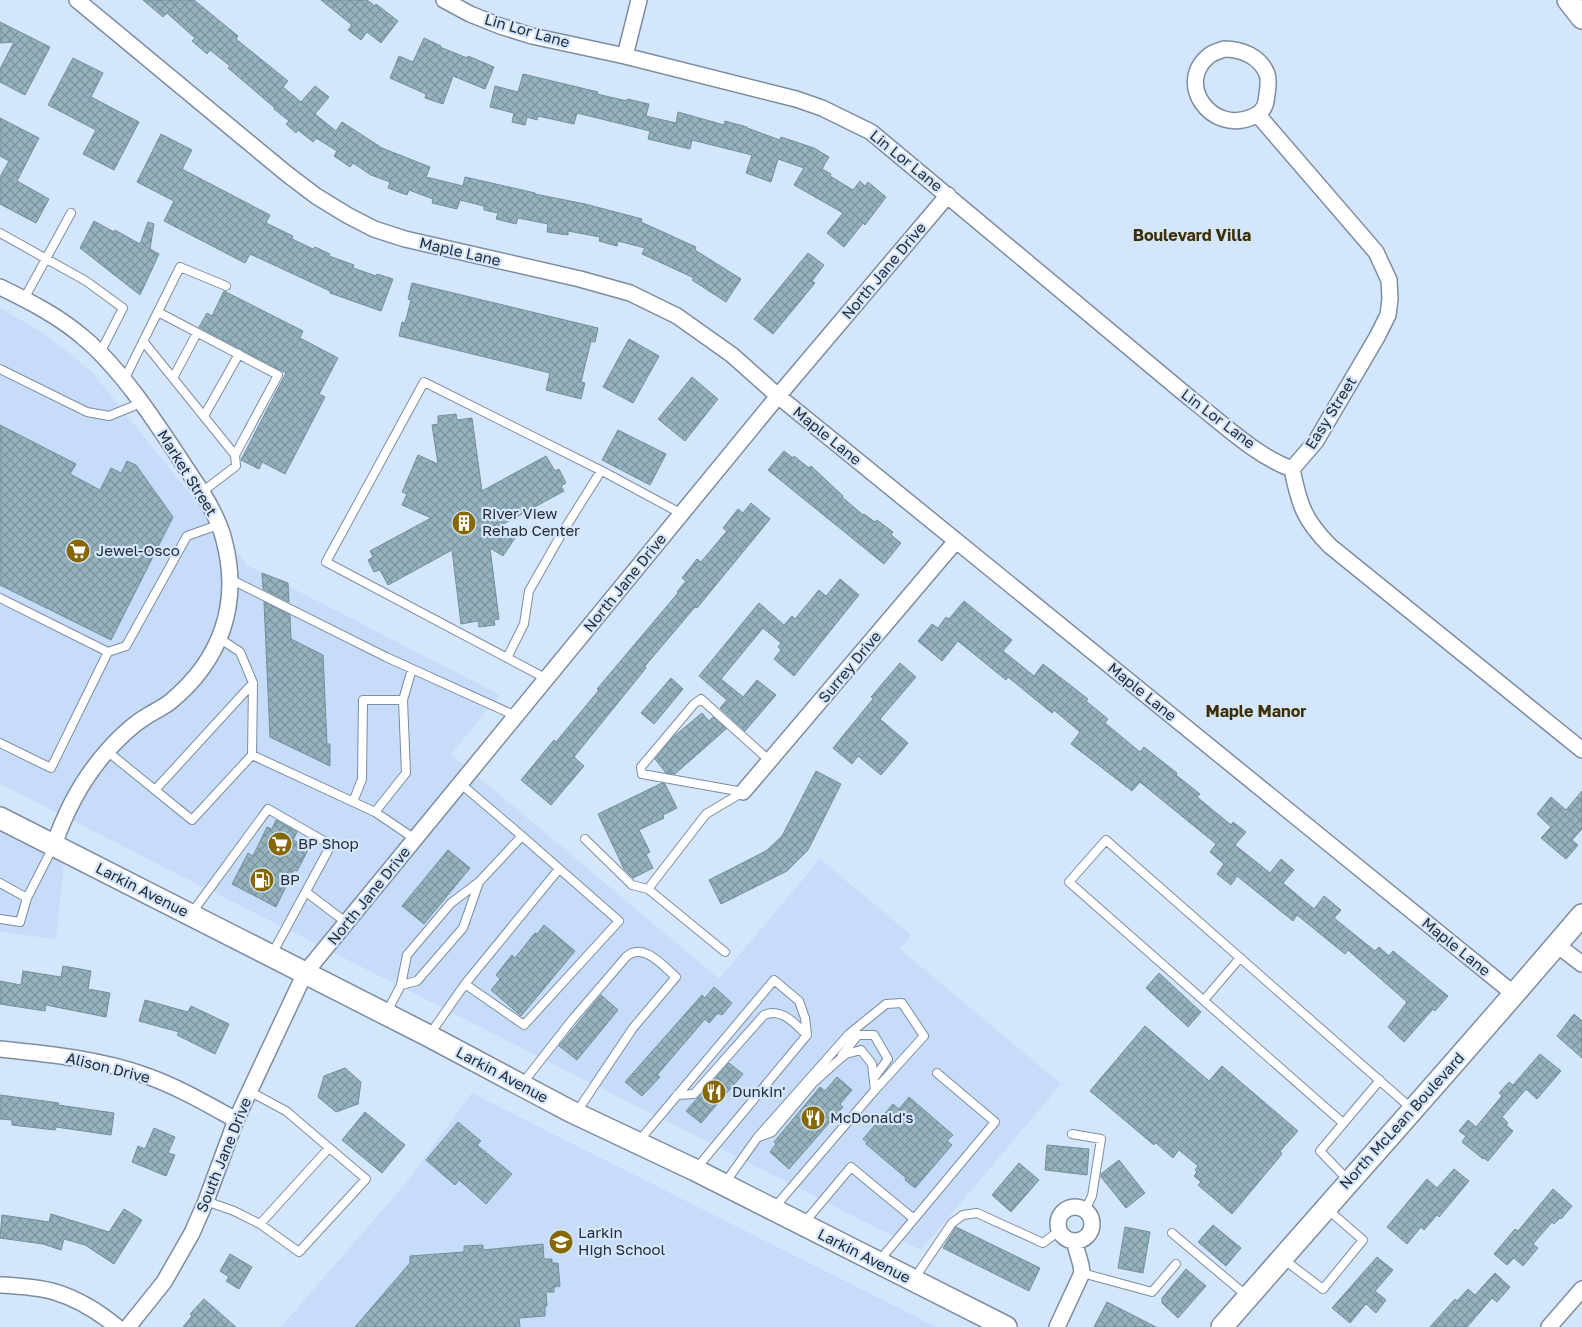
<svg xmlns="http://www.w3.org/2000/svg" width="1582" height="1327" viewBox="0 0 1582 1327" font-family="'Golos Text',sans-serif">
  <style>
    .built { fill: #c6dcf9 }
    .building { fill: url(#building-cross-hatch); stroke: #73909a }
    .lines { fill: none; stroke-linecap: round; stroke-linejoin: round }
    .service-casing { stroke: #7d8da1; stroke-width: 10 }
    .minor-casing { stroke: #7d8da1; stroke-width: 18 }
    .secondary-casing { stroke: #7d8da1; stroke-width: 24 }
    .service { stroke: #fff; stroke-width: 8 }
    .minor { stroke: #fff; stroke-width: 15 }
    .secondary { stroke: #fff; stroke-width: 21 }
    .labels { text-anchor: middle; stroke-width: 4.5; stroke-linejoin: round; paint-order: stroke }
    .street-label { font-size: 15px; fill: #252c34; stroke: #d4e6fc }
    .poi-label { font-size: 15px; fill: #252c34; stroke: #d4e6fc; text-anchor: start }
    .neighbourhood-label { font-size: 16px; font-weight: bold; fill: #3e2f05; stroke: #d4e6fc }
  </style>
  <defs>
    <pattern id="building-cross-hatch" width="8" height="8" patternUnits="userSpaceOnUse" patternTransform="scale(1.25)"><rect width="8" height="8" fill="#95b3be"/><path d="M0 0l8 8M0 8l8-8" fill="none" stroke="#79929b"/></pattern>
  </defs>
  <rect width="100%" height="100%" fill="#d4e6fc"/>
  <!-- built -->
  <path class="built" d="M0 308 45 334 92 372 247 565 500 695 451 754 719 979 820 859 911 935 900 949 1061 1084 921 1250 0 784Z
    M0 821 65 854 56 939 0 932Z
    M472 1093 936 1327H281L405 1184Z"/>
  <!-- building -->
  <path class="building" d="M143 0H194L238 36 236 39 288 81 283 87 301 102 315 86 329 97 315 114 336 131 342 122 382 148 430 167 426 177 463 186 465 177 535 193V194L585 204 642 219 641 222 696 247 695 250 741 279 726 302 692 280 694 278 642 254 645 248 618 241 617 246 599 241 600 237 568 231V235L547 232 548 224 518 218 516 224 496 219 498 213 484 210V206L460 200 457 209 432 203 433 199 409 190 407 195 388 188 390 182 371 175 353 163 350 167 334 156 337 151 316 138 313 142 298 130 296 133 286 124 289 121 274 109 275 108 228 68 230 66 210 50 207 54 192 41 195 38 167 13 163 17Z
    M321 0H367L375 6 376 4 398 21 381 43 367 32 361 40 348 30 352 25Z
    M0 22 50 47 25 95 0 82V69L14 42 0 43Z
    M424 38 441 46 440 47 467 58 468 56 494 67 485 89 453 76 443 104 425 98 426 94 390 78 399 56 413 62Z
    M73 58 103 73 91 97 139 122 114 170 83 154 96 130 48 105Z
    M523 74 598 92 597 94 627 101V99L649 104 646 116 676 123 678 112 724 125 725 121 747 127V128L780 140 781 137 814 148 829 157 822 169 831 174 830 176 853 190 860 181 865 186 868 182 886 197 865 225 863 223 844 247 827 233 843 213 794 185 804 168 778 159 771 182 746 173 752 155 692 140 690 149 648 139 650 131 577 113 574 124 538 116 537 120 527 117 525 125 512 122 514 113 490 107 495 86 518 92Z
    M0 118 39 138 17 181 49 199 36 223 0 204V177L9 161 0 156Z
    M161 134 192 150 182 169 270 215 266 223 293 236 292 239 313 249 315 247 330 254 329 256 354 265 353 268 376 276 377 274 393 279 381 311 330 293V291L250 254 245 263 164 221 174 201 137 182Z
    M94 221 114 232 115 230 140 244 148 222 154 224 150 249 159 254 140 295 80 248Z
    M808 253 824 265 812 281 815 283 773 334 754 319Z
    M412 283 598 328 595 342 591 341 581 382 585 383 581 399 546 390 550 373 399 336 402 322 405 323 411 300 408 299Z
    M224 291 303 331 300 338 338 358 319 394 325 397 285 474 262 462 259 469 241 460 286 373 199 327 207 313 212 316Z
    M629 339 659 356 633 403 603 387Z
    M692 377 718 399 685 441 658 419Z
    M456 414 457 420 472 418 482 491 546 456 555 471 559 469 566 483 561 486 564 491 498 527 515 538 503 556 490 548 499 619 494 620 495 625 479 627 478 621 461 624 452 550 388 585 380 570 374 572 368 560 373 557 370 551 431 518 402 505 407 494 402 492 418 455 438 464 432 425 438 424V416Z
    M0 425 76 464 70 474 100 490 111 468 121 473 127 461 136 465 173 517 111 640 0 585Z
    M618 430 666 454 650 485 602 460Z
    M784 451 793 458 794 456 809 468 811 466 843 496 842 497 863 515 864 514 875 522 877 520 893 532 891 535 901 543 884 564 768 470Z
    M751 503 770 519 697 608 695 607 645 666 646 668 574 757 584 766 551 805 521 780 554 740 556 742 599 690 597 689 678 593 677 592 686 581 682 578 697 559 701 562 727 531 723 528 738 509 743 513Z
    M262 573 288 583 289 602 263 589Z
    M840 579 859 595 794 676 774 659 781 650 778 647 781 643 763 628 721 679 743 697 757 680 776 695 745 731 720 708 727 700 699 676 759 603 784 625 792 616 795 619 819 590 826 596Z
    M964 601 1012 640 1003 651 1034 676 1043 664 1088 699 1086 701 1108 719 1105 723 1140 752 1144 747 1177 773 1176 775 1200 794 1197 797 1231 825 1233 822 1246 832 1235 845 1270 873 1281 859 1294 870 1283 883 1314 909 1324 896 1341 910 1334 918 1375 951 1379 947 1389 956 1393 951 1448 996 1435 1011 1433 1009 1404 1042 1388 1027 1407 1002 1348 950 1345 954 1297 915 1293 921 1237 876 1231 885 1217 874 1224 864 1210 852 1216 844 1140 782 1132 791 1071 744 1080 732 1054 710 1052 713 1008 677 1006 680 958 641 942 661 918 641 932 624 938 628 946 617 949 619Z
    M264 602 290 615 291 639 323 655 327 744H330V766L270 737Z
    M900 663 916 677 880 719 908 743 881 775 858 756 852 764 833 748 873 699 871 697Z
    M671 678 683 689 654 724 641 713Z
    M702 713 709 721 713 717 726 729 675 774 666 773 655 759 672 738Z
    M816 771 841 784 808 850 787 871 721 904 709 880 766 851 782 836Z
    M662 783 665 784 677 808 663 815 664 818 639 830 650 852 646 854 653 868 633 878 624 869 598 814Z
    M1582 791V829L1572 840 1578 845 1566 859 1541 838 1551 827 1537 814 1551 797 1566 810Z
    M276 820 297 832 293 840 309 848 297 871 294 870 276 907 232 884 248 853 253 856 267 827 272 829Z
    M448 850 470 868 424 924 402 906Z
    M544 925 575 951 521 1016 491 990 500 979 496 975 512 955 515 958 535 933 537 934Z
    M63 966 91 971 88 989 110 993 106 1017 46 1005 45 1011 0 1004V981L21 985 23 971 61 977Z
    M1159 973 1201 1012 1188 1027 1146 988Z
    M714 987 732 1003 722 1015 718 1013 709 1023 705 1019 657 1075 660 1077 642 1096 625 1082 702 995 705 998Z
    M601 995 618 1010 577 1060 559 1046Z
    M145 1000 188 1012 191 1006 229 1024 215 1054 177 1035 179 1032 139 1021Z
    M1574 1014 1582 1021V1058L1557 1036Z
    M1145 1026 1209 1081 1222 1066 1298 1131 1280 1151 1282 1154 1232 1214 1198 1185 1201 1182 1194 1176 1197 1172 1195 1170 1198 1166 1179 1150 1173 1158 1156 1143 1154 1145 1090 1091Z
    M1540 1054 1561 1071 1537 1099 1526 1089 1502 1117 1508 1123 1506 1125 1513 1131 1488 1161 1484 1158 1483 1159 1462 1142 1466 1136 1459 1131 1468 1120 1476 1127 1502 1096 1499 1093 1509 1082 1513 1085Z
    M729 1063 743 1074 701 1123 686 1111Z
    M345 1068 361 1082 358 1104 336 1112 318 1097 324 1076Z
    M837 1077 852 1090 840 1104 843 1107 789 1169 770 1152 776 1144 774 1142 820 1087 825 1091Z
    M0 1095 59 1103 58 1105 114 1113 111 1135 56 1127 55 1130 12 1125V1120L0 1119Z
    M909 1097 953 1135 947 1141 952 1145 915 1188 905 1180 906 1178 866 1144 867 1142 863 1139 893 1104 899 1109Z
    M365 1112 405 1145 382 1173 342 1140Z
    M458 1122 481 1141 477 1145 512 1174 486 1204 459 1180 455 1185 426 1160Z
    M154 1128 175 1137 168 1153 175 1155 166 1176 132 1162 138 1146 145 1149Z
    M1047 1145 1089 1149 1087 1175 1045 1170Z
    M1119 1160 1145 1193 1126 1208 1101 1177V1174Z
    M1019 1163 1039 1180 1011 1212 992 1195Z
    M1454 1169 1469 1181 1439 1217 1437 1215 1424 1230 1421 1227 1407 1244 1387 1227 1427 1179 1437 1188Z
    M1553 1189 1572 1206 1561 1219 1560 1218 1554 1224 1552 1222 1533 1244 1538 1248 1523 1266 1514 1258 1507 1265 1494 1254 1515 1229 1518 1231Z
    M124 1209 142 1220 114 1264 85 1245 64 1239 61 1250 43 1244 0 1238 2 1215 49 1222 51 1214 109 1232Z
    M1213 1225 1241 1248 1226 1266 1198 1242Z
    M956 1227 1040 1268 1029 1291 943 1248Z
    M1125 1227 1150 1232 1143 1273 1118 1268Z
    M543 1244 544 1259H552V1263H558L560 1286 554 1287V1292H546L547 1306H545V1316L519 1318 520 1327H355L410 1263V1256L464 1252V1246L483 1245V1250Z
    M230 1254 252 1267 239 1289 226 1281 229 1277 220 1271Z
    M1377 1257 1393 1270 1375 1291 1386 1300 1376 1313 1366 1304 1350 1323 1332 1308Z
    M1186 1269 1206 1286 1178 1318 1162 1303V1298Z
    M1495 1273 1510 1287 1497 1302 1492 1298 1467 1327H1430L1455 1299 1457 1301 1468 1289 1475 1295Z
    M204 1299 236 1327H183L192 1316 190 1314Z
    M1107 1302 1156 1327H1094Z"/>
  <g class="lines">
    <defs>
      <path id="service" d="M0 233 86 281 123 308 100 353
        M24 299 71 213
        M158 312 278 375 235 455
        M143 341 235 455 236 466 202 492
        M0 369 87 412 109 416 141 403
        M173 378 197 333
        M124 380 180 267 226 286
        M204 416 239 354
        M230 579 386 657 516 716
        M0 598 108 652 126 646 187 536 218 525
        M219 638 240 652 253 683 252 755
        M507 658 524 624 529 591 562 533 601 471
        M547 679 326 562 424 382 604 472 682 514
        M0 743 51 768 108 652
        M107 751 192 820 252 755 375 812 415 839
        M461 784 522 836
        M155 790 253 683
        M743 792 642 774 641 767 694 704 701 699 770 761
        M353 802 362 779 363 700H403
        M375 812 406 773 403 700 412 669
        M585 839 632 885 648 889
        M0 883 27 898
        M306 892 347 923
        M191 914 268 809 331 845 272 954
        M0 919 20 922 27 898 53 847
        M725 952 648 889 706 814 743 792
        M465 984 559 869
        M401 985 417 981 463 928 479 882
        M1204 1000 1240 958
        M386 1014 401 985 407 955 451 903 479 882 522 836 619 921 524 1025 465 984 430 1034
        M842 1055 858 1035H874L888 1059 874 1078
        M522 1084 572 1020 626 957C643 941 663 966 676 977L633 1028 576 1113
        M677 1095 694 1094 764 1015C782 1007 795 1024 807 1035
        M1343 1123 1069 882 1106 840 1411 1108
        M1072 1134 1101 1139 1092 1196 1085 1210
        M759 1137 772 1132 813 1083 834 1064 846 1054 861 1050 872 1064 875 1090
        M638 1142 774 980 799 1001 805 1018 807 1035 696 1169
        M1348 1180 1320 1151 1380 1080
        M725 1183 757 1138 849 1034 886 1004 902 1003 924 1036 875 1090 774 1208
        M206 1201 234 1211 260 1224 299 1252 366 1179 286 1111 249 1091
        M804 1223 851 1167 914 1219
        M260 1224 329 1148
        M1172 1233 1247 1296
        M1283 1259 1323 1289 1363 1240 1327 1209
        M879 1261 995 1122 937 1073
        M1082 1273 1152 1292 1176 1264
        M914 1279 952 1223 963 1215 977 1213 1043 1243 1059 1231"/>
      <path id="minor" d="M77 0 235 131 287 174 316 196 347 215 374 229 405 239 580 279 630 293 677 316 732 355 778 396 1514 994
        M444 0 470 14 500 26 532 36 625 56 796 99 822 108 871 132 1191 399C1222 423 1256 456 1292 469
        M1224 49C1241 49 1260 56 1267 74 1270 82 1267 93 1266 101 1265 109 1259 114 1252 117 1211 135 1174 82 1210 55 1214 52 1219 51 1224 49Z
        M625 56 639 0
        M1258 115 1376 252 1389 280 1390 299 1388 315 1377 337 1316 441 1292 469C1299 504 1304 520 1330 546L1582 750
        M0 287C29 301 60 317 84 338 130 377 168 442 202 492 211 507 220 523 224 540 241 604 221 660 170 702 162 708 153 712 144 718 131 726 119 738 108 750 83 778 66 810 54 845
        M743 792 956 541
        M1557 945 1582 964
        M0 1049C49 1054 100 1059 147 1076 178 1087 207 1104 236 1120
        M1058 1224a17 17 0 1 1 34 0a17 17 0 1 1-34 0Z
        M0 1285C18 1286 38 1287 55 1292 78 1299 99 1312 117 1327
        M128 1327 164 1282 192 1233 206 1201 236 1120 305 973 778 396 948 195
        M1057 1327 1082 1273 1081 1265 1074 1241
        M1549 1327 1582 1289"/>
      <path id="secondary" d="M1568 0 1582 18
        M0 818 429 1036 570 1111 695 1170 1006 1327
        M1222 1327C1342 1189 1464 1054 1582 915"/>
    </defs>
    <!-- service casing -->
    <use href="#service" class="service-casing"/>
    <!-- minor casing -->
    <use href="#minor" class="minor-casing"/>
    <!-- secondary casing -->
    <use href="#secondary" class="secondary-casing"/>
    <!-- service -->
    <use href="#service" class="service"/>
    <!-- minor -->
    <use href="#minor" class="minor"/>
    <!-- secondary -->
    <use href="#secondary" class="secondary"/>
  </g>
  <!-- icons -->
  <defs>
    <symbol id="building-disc" viewBox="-11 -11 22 22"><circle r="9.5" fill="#866701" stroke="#d4e6fc"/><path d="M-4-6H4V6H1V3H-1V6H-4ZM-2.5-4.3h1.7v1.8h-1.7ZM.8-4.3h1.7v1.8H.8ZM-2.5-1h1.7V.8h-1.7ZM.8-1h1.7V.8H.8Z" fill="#fff"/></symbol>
    <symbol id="supermarket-disc" viewBox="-11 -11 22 22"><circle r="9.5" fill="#866701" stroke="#d4e6fc"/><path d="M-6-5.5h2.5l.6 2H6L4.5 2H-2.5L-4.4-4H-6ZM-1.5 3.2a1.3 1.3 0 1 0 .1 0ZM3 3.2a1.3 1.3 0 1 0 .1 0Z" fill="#fff"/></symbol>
    <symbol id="fuel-disc" viewBox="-11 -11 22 22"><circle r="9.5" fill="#866701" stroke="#d4e6fc"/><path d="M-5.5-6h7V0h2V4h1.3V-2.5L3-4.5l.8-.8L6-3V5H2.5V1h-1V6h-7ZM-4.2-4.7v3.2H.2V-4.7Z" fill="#fff"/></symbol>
    <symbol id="restaurant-disc" viewBox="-11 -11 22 22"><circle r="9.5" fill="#866701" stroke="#d4e6fc"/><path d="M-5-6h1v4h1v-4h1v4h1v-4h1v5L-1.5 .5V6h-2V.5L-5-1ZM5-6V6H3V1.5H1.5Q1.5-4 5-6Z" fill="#fff"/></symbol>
    <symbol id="school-disc" viewBox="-11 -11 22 22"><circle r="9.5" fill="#866701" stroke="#d4e6fc"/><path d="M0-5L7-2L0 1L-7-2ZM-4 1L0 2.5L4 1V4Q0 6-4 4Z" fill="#fff"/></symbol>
  </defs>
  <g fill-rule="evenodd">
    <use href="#building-disc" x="450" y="509" width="28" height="28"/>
    <use href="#supermarket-disc" x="64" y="537" width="28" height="28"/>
    <use href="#supermarket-disc" x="266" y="830" width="28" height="28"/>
    <use href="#fuel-disc" x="248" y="866" width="28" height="28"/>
    <use href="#restaurant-disc" x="700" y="1078" width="28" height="28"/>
    <use href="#restaurant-disc" x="799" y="1104" width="28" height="28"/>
    <use href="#school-disc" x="547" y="1228" width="28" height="28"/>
  </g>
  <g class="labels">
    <!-- street labels -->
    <g class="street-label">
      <text transform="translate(527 31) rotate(16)" y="5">Lin Lor Lane</text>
      <text transform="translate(906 161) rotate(39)" y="5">Lin Lor Lane</text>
      <text transform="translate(460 252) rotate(13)" y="5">Maple Lane</text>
      <text transform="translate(884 271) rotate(-50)" y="5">North Jane Drive</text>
      <text transform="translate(1331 413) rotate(-58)" y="5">Easy Street</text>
      <text transform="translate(1218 419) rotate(37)" y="5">Lin Lor Lane</text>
      <text transform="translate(827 436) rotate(39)" y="5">Maple Lane</text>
      <text transform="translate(187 473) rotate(58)" y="5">Market Street</text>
      <text transform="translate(625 583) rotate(-51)" y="5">North Jane Drive</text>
      <text transform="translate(850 667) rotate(-50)" y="5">Surrey Drive</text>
      <text transform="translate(1142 692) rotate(39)" y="5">Maple Lane</text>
      <text transform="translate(142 890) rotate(27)" y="5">Larkin Avenue</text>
      <text transform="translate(369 896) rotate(-51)" y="5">North Jane Drive</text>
      <text transform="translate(1456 947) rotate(39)" y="5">Maple Lane</text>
      <text transform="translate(108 1068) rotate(14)" y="5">Alison Drive</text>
      <text transform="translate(502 1075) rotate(28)" y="5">Larkin Avenue</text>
      <text transform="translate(1402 1121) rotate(-48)" y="5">North McLean Boulevard</text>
      <text transform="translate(224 1155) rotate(-68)" y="5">South Jane Drive</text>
      <text transform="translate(864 1256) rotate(27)" y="5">Larkin Avenue</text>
    </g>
    <!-- poi labels -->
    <g class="poi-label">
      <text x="482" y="519">River View<tspan x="482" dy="17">Rehab Center</tspan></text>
      <text x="96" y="556">Jewel-Osco</text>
      <text x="298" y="849">BP Shop</text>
      <text x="280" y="885">BP</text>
      <text x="732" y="1097">Dunkin'</text>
      <text x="830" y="1123">McDonald's</text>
      <text x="578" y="1238">Larkin<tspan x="578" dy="17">High School</tspan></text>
    </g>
    <!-- neighbourhood labels -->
    <g class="neighbourhood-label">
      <text x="1192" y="241">Boulevard Villa</text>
      <text x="1256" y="717">Maple Manor</text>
    </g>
  </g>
</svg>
